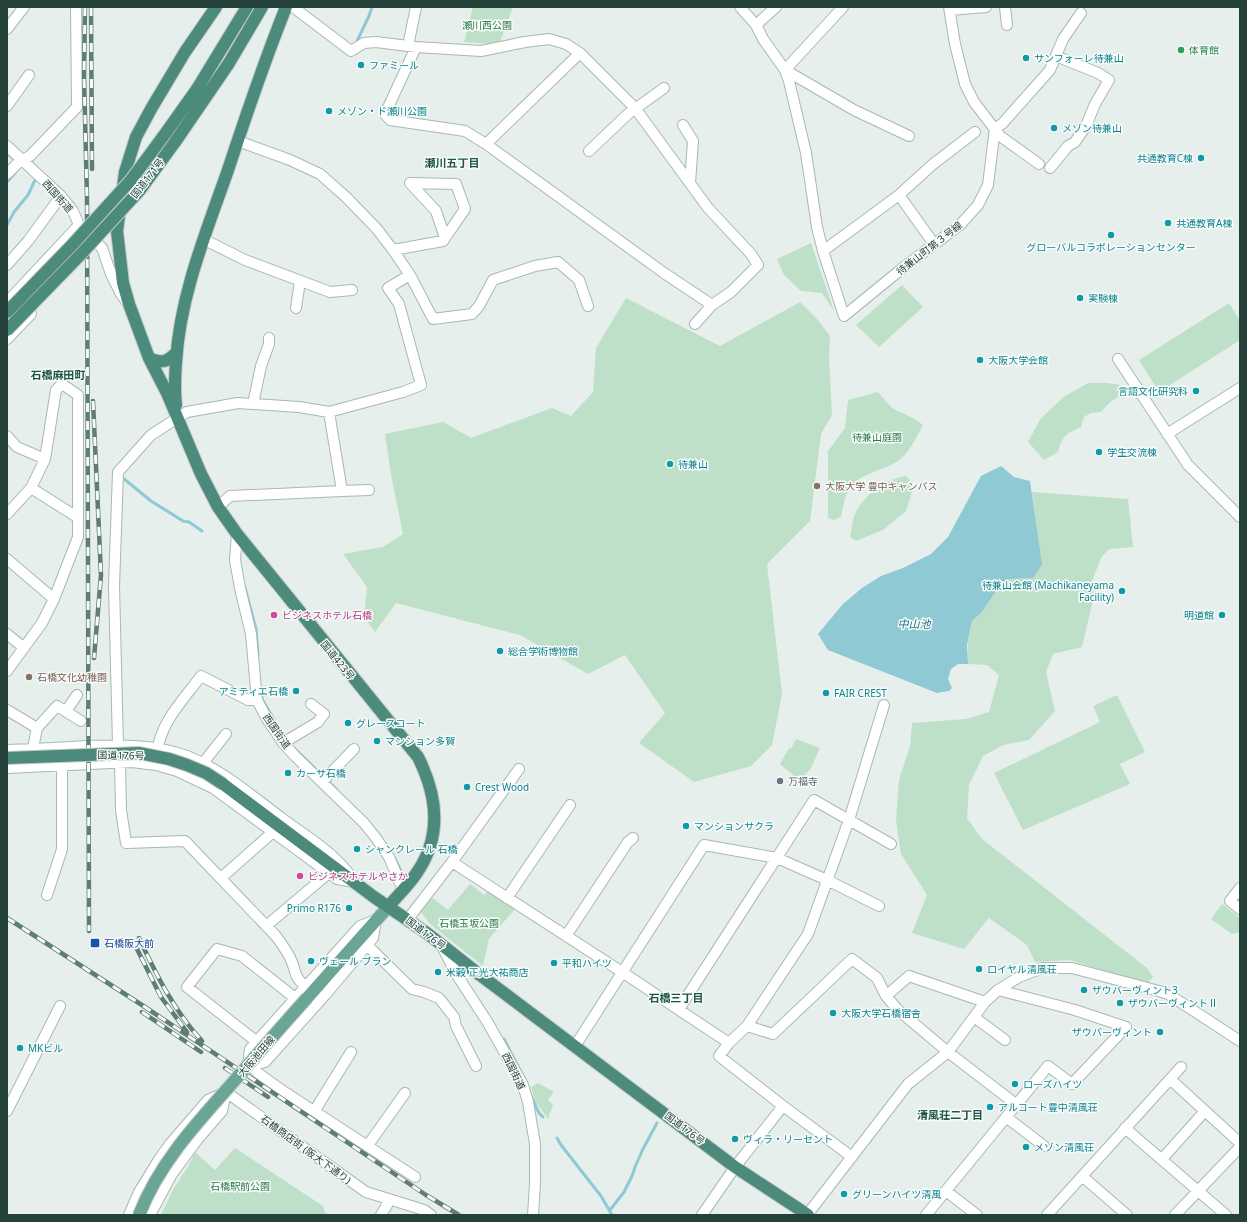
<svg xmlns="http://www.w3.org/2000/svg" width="1247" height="1222" viewBox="0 0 1247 1222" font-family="'Noto Sans','Noto Sans JP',sans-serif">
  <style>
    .green { fill: #bfe0c8 }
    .water { fill: #8ec9d4 }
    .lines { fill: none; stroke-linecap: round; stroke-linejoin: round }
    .stream { stroke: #8ec9d4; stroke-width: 3 }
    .minor-casing { stroke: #a8b8b2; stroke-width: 12 }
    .primary-casing { stroke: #c2cac8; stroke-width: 14 }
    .trunk-casing { stroke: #c2cac8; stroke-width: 14 }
    .minor { stroke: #fff; stroke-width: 10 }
    .primary { stroke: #6aa596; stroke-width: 12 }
    .trunk { stroke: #4c8a7c; stroke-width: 12 }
    .rail-casing { stroke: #5f7d75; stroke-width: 4.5 }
    .rail { stroke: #f7fbf9; stroke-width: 3; stroke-dasharray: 9; stroke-linecap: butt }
    .primary-bridge-casing { stroke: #c2cac8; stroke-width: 14; stroke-linecap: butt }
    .trunk-bridge-casing { stroke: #c2cac8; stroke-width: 14; stroke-linecap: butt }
    .primary-bridge { stroke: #6aa596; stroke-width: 12 }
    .trunk-bridge { stroke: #4c8a7c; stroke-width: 12 }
    .leisure-dot { fill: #2e9e5b; stroke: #f7fbf9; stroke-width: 1.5 }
    .culture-dot { fill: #0f9aa8; stroke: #f7fbf9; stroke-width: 1.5 }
    .education-dot { fill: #8d6e63; stroke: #f7fbf9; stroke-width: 1.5 }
    .hotel-dot { fill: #d1479c; stroke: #f7fbf9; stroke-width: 1.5 }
    .worship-dot { fill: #6b7280; stroke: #f7fbf9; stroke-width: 1.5 }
    .transit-dot { fill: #1a4fb4; stroke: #f7fbf9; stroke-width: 1.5 }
    .labels { text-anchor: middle; stroke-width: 3; stroke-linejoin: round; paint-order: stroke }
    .park-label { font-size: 10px; fill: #2d7a4b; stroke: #f7fbf9 }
    .leisure-label { font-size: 10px; fill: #27864d; stroke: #f7fbf9; text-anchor: start }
    .culture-label { font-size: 10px; fill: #0d838f; stroke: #f7fbf9; text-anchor: start }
    .street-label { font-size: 10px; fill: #24423a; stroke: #f7fbf9 }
    .education-label { font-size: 10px; fill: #785e54; stroke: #f7fbf9; text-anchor: start }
    .hotel-label { font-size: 10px; fill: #b23c85; stroke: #f7fbf9; text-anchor: start }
    .worship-label { font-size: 10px; fill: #5b616d; stroke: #f7fbf9; text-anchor: start }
    .transit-label { font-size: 10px; fill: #164399; stroke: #f7fbf9; text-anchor: start }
    .neighbourhood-label { font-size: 11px; font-weight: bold; fill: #1f5548; stroke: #f7fbf9 }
    .water-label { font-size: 11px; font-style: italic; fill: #1c6f80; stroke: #f7fbf9 }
  </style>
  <rect width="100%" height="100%" fill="#e6efeb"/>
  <!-- green -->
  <path class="green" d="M473 7H513L500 42 492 44 464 42Z
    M811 243 834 311 822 293 801 291 784 275 777 259Z
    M902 285 923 307 879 347 856 325Z
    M626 298 720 346 800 302 817 319 830 336 829 359 832 415 821 434 810 521 767 564 782 694 772 745 751 766 694 782 639 743 665 713 625 655 588 674 520 635 396 603 375 632 364 617 367 587 343 554 383 547 403 534 391 475 385 434 443 422 471 438 552 408 571 416 593 392 596 348Z
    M1229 303 1240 321V340L1159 392 1139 360Z
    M1088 383H1107L1121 385 1130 394C1115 396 1111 401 1101 412L1091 413 1084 417 1081 427C1067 433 1062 436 1058 452L1044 460 1028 442 1041 418 1065 396Z
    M878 392 892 408 915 419 923 425C916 438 910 452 898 461 891 466 883 468 876 471 849 481 846 490 841 517L834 520 828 518V451L845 428 848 400Z
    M906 476 914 486 906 511 883 530 856 541 850 537C852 529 852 519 856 512 865 494 886 479 906 476Z
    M1032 492 1128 499 1133 547 1109 549 1101 558 1092 581 1094 596 1082 647 1053 654 1046 672 1055 711 1029 740 1003 745 983 756 969 785 967 818 982 839 1147 968 1153 977 1148 983 1137 981 1070 960 1035 962 1027 945 989 918 964 949 912 933 927 895 901 854 896 820 899 780 910 746 912 723 966 719 989 712 999 675 987 665 968 664V643L972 621 981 613 997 590 1009 579 1033 578 1041 566Z
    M1117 695 1145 752 1120 764 1130 784 1023 830 994 773 1100 722 1093 706Z
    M796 739 820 748 811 768 800 781 780 764 789 748 791 749Z
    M470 884 484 895 489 890 515 909 489 939 483 966 430 924 420 911 431 897 448 910Z
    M1222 904 1240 918V932L1232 934 1211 919Z
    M538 1083 554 1092 548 1100 553 1105 548 1119 535 1101 531 1087Z
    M235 1148 323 1206 326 1215H161L174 1188 189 1165 195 1152 215 1170Z"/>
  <!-- water -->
  <path class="water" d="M1001 466 1014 477 1030 481 1042 565 1033 578 1009 579 997 590 981 613 972 621 967 645 968 664H958L951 669 948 679 952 688 949 691 937 693 828 650 818 634 843 604 862 588 881 576 903 568 931 554 948 537 981 476Z"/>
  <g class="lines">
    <!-- stream -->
    <path class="stream" d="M357 41 369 16 372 7
      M7 153 14 159
      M7 182 15 173
      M7 225 14 212 28 195 36 178 34 176
      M123 478 151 501 183 521 189 522 202 531
      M245 588 256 629 258 655
      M261 692 262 699 279 728
      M294 748 336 789
      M394 857 401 871
      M504 1039 525 1080
      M532 1098 539 1113 543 1117
      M557 1138 561 1145 601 1196 612 1215
      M610 1210 624 1192 632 1176 635 1167 643 1149 657 1123"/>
    <defs>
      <path id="minor" d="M293 7 351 51 364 43 376 42 416 47 481 51 525 42 549 39 566 44 580 53 635 108 708 208 751 254 758 265 731 292 712 305 664 273 486 144 465 131 390 120 385 114 416 47
        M740 7 756 25 763 39 785 70 789 81 806 153 817 227 823 251 844 316 904 267 960 225 978 205 988 185 995 128
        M843 7 785 70 854 110 909 136
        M949 7 955 44 965 84 974 102 1000 136 1039 164
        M1005 7 1007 25
        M950 10 986 7
        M756 25 776 7
        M7 29 24 7
        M408 46 416 7
        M7 106 29 75
        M683 125 693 141 690 183
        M995 128 1002 124 1050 70 1063 39 1081 13
        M238 141 290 160 320 174 346 197 377 229 393 250 410 275 433 319 472 314 479 306 493 280 535 266 558 262 579 280 588 306
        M486 144 580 53
        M7 146 61 196 73 211 79 225 102 248 111 274
        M589 151 628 114 664 88
        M1050 168 1068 146 1075 142 1086 126 1095 104 1109 80 1098 73 1056 56
        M7 174 20 161 30 156 77 107 76 7
        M899 195 934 244
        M203 239 245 260 330 292 352 290
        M393 250 443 241 445 238 465 209 456 184 410 183 436 211 445 238
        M823 251 899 195 932 165 975 132
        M7 265 28 241 61 196
        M117 274H111L121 294 126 301
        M7 302 79 225
        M296 308 300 281
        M695 324 712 305
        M7 339 31 314
        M1118 359 1188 465 1240 517
        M253 404 261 366 269 344V338
        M1167 434 1240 388
        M7 436 17 447 45 459
        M31 488 77 517
        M342 491 369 490
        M218 507 230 496 342 491 329 412
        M7 514 31 488 45 459 56 390 62 384 78 395V537L54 599 42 623 7 671
        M237 534 235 560 240 588 251 634 257 700 267 719 283 743 295 756 364 823 376 838 389 857 403 890
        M7 559 54 599
        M7 634 24 648
        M7 710 37 728
        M66 711 77 695
        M283 743 318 722 324 714 311 704
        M33 748 37 728 57 706 81 721
        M7 750C33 749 59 748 86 746 120 745 155 744 187 756 223 770 253 797 283 819 307 837 335 853 352 878
        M157 753C160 723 183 700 201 676L248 700H257
        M203 763 226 734
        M7 768 132 762 156 765 177 771 213 788 337 879 354 882
        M322 782 354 749
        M452 862 622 972 729 1043
        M221 878 273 832
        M1240 888 1230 901 1240 909
        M47 895 62 849V759
        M507 898 570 805
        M408 919 452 862 519 769
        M266 926 329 873
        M566 936 628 842 633 838
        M368 946 412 989 424 992 439 998 454 1017 456 1026 476 1066
        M442 946 455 972 488 1023 523 1085 528 1102 535 1144V1183L533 1215
        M305 986C295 977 296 974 292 962 288 952 282 944 275 935L185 841 126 843 121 810 120 763 118 745 114 586 118 472 151 435 187 412 238 403 299 407 329 412 403 392 421 385 399 304 388 288 410 275
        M886 996 909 976 985 1002
        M679 1009 814 800 891 844
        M974 1017 1005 1040
        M747 1026 773 1034 852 959 877 978 886 996 898 1010 948 1052 1017 1105
        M257 1042 187 987 217 949 242 956 295 998
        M575 1046 704 845 777 858 827 880 879 906
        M253 1064 255 1070 258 1073 283 1091 415 1177
        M248 1066 250 1049 360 926 376 920 373 938 326 994 265 1062 249 1065
        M1170 1079 1240 1143
        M226 1092 366 1192 424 1210 431 1215
        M783 1106 852 1157
        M315 1110 351 1052
        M7 1111 60 1006
        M1006 1117 1044 1146
        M1125 1128 1226 1215
        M368 1145 405 1093
        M1162 1159 1205 1111
        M1082 1176 1127 1215
        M946 1191 977 1215
        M129 1215 139 1192 158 1161 170 1144 208 1100 221 1094
        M150 1215 172 1174 197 1140 222 1111 226 1092
        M381 1215 390 1200
        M702 1215 735 1167 783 1106 719 1056 729 1043 747 1026 808 934 849 820 884 705
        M807 1215 908 1084 948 1052 985 1002 998 990 1019 977 1042 968H1072L1159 991 1168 994 1240 1041
        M926 1215 1048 1066 1072 1084 1126 1027 1075 1010 998 990
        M1047 1215 1181 1067
        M1175 1215 1240 1147"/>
      <path id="primary" d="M307 998 388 907"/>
      <path id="trunk" d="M216 7 185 52 151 109 136 137 125 172 117 231 123 283 129 304 149 358 167 393 201 474 218 507 237 534 418 757C437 795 442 835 418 871 410 884 398 895 388 907
        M165 134 197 89 247 7
        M175 142 229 63 262 7
        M149 358C162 364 167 362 177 352
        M176 405C174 390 175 377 176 362 180 295 206 233 228 170 246 115 265 60 286 7
        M223 784 374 897 428 934 480 975 735 1167 808 1215"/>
    </defs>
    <!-- minor casing -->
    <use href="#minor" class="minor-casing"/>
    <!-- primary casing -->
    <use href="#primary" class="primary-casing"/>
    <!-- trunk casing -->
    <use href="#trunk" class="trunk-casing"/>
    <!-- minor -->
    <use href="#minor" class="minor"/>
    <!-- primary -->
    <use href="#primary" class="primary"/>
    <!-- trunk -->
    <use href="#trunk" class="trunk"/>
    <defs>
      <path id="rail" d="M85 7 84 76 87 198 89 931
        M91 7 92 169
        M93 401 101 575 94 658
        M7 918 145 1007 426 1195 459 1215
        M139 938C156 974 174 1011 202 1041
        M133 941 161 997 187 1032
        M142 1012 201 1052
        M225 1068 268 1097"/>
    </defs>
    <!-- rail casing -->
    <use href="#rail" class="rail-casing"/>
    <!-- rail -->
    <use href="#rail" class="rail"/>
    <defs>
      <path id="primary-bridge" d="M139 1215C158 1166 193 1127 228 1088 254 1058 280 1028 307 998"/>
      <path id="trunk-bridge" d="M7 312 72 245 131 180 165 134
        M7 330 80 255 140 190 175 142
        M7 758 139 753 169 759 187 765 206 773 223 784"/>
    </defs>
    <!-- primary-bridge casing -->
    <use href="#primary-bridge" class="primary-bridge-casing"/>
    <!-- trunk-bridge casing -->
    <use href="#trunk-bridge" class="trunk-bridge-casing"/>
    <!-- primary-bridge -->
    <use href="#primary-bridge" class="primary-bridge"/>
    <!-- trunk-bridge -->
    <use href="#trunk-bridge" class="trunk-bridge"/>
  </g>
  <!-- markers -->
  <circle class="leisure-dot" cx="1181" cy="50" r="4"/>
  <g class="culture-dot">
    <circle cx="1026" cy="58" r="4"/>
    <circle cx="361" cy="65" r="4"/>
    <circle cx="329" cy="111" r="4"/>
    <circle cx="1054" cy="128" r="4"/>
    <circle cx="1201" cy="158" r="4"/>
    <circle cx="1168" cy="223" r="4"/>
    <circle cx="1111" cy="235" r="4"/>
    <circle cx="1080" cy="298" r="4"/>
    <circle cx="980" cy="360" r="4"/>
    <circle cx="1196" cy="391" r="4"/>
    <circle cx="1099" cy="452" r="4"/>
    <circle cx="670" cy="464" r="4"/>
    <circle cx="1122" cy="591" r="4"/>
    <circle cx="1222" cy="615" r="4"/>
    <circle cx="500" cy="651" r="4"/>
    <circle cx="296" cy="691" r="4"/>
    <circle cx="826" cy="693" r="4"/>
    <circle cx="348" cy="723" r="4"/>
    <circle cx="377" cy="741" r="4"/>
    <circle cx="288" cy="773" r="4"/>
    <circle cx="467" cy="787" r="4"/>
    <circle cx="686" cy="826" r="4"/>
    <circle cx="357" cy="849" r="4"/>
    <circle cx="349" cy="908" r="4"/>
    <circle cx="311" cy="961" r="4"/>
    <circle cx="554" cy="963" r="4"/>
    <circle cx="979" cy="969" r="4"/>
    <circle cx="438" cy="972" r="4"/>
    <circle cx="1084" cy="990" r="4"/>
    <circle cx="1120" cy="1003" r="4"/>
    <circle cx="833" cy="1013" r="4"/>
    <circle cx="1160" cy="1032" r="4"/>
    <circle cx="20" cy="1048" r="4"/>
    <circle cx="1015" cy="1084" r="4"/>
    <circle cx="990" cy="1107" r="4"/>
    <circle cx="735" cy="1139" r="4"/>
    <circle cx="1026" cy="1147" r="4"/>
    <circle cx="844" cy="1194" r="4"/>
  </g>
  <g class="education-dot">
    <circle cx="817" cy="486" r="4"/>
    <circle cx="29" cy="677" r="4"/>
  </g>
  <g class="hotel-dot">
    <circle cx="274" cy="615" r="4"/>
    <circle cx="300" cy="876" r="4"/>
  </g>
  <circle class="worship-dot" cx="780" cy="781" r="4"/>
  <rect class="transit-dot" x="90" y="938" width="10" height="10" rx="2"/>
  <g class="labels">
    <!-- park labels -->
    <g class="park-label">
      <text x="487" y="29">瀬川西公園</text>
      <text x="877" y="441">待兼山庭園</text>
      <text x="469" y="927">石橋玉坂公園</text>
      <text x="240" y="1190">石橋駅前公園</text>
    </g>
    <!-- leisure labels -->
    <g class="leisure-label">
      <text x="1189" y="54">体育館</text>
    </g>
    <!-- culture labels -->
    <g class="culture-label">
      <text x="1034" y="62">サンフォーレ待兼山</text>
      <text x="369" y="69">ファミール</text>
      <text x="337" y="115">メゾン・ド瀬川公園</text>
      <text x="1062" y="132">メゾン待兼山</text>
      <text x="1193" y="162" text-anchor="end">共通教育C棟</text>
      <text x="1176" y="227">共通教育A棟</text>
      <text x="1111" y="251" text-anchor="middle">グローバルコラボレーションセンター</text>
      <text x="1088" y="302">実験棟</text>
      <text x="988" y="364">大阪大学会館</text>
      <text x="1188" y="395" text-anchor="end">言語文化研究科</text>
      <text x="1107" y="456">学生交流棟</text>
      <text x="678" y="468">待兼山</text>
      <text x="1114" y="589" text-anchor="end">待兼山会館 (Machikaneyama<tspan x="1114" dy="12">Facility)</tspan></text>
      <text x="1214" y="619" text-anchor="end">明道館</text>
      <text x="508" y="655">総合学術博物館</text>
      <text x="288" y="695" text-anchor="end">アミティエ石橋</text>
      <text x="834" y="697">FAIR CREST</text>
      <text x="356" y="727">グレースコート</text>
      <text x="385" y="745">マンション多賀</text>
      <text x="296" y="777">カーサ石橋</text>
      <text x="475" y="791">Crest Wood</text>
      <text x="694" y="830">マンションサクラ</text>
      <text x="365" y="853">シャンクレール 石橋</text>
      <text x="341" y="912" text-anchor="end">Primo R176</text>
      <text x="319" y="965">ヴェール ブラン</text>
      <text x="562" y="967">平和ハイツ</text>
      <text x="987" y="973">ロイヤル清風荘</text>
      <text x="446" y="976">米穀 正光大祐商店</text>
      <text x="1092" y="994">ザウバーヴィント3</text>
      <text x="1128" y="1007">ザウバーヴィントⅡ</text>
      <text x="841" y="1017">大阪大学石橋宿舎</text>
      <text x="1152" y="1036" text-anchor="end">ザウバーヴィント</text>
      <text x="28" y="1052">MKビル</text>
      <text x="1023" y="1088">ローズハイツ</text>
      <text x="998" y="1111">アルコート豊中清風荘</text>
      <text x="743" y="1143">ヴィラ・リーセント</text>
      <text x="1034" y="1151">メゾン清風荘</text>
      <text x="852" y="1198">グリーンハイツ清風</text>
    </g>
    <!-- street labels -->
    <g class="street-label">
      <text transform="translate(147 178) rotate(-52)" y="4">国道171号</text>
      <text transform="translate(58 196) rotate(48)" y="4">西国街道</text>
      <text transform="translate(929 248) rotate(-38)" y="4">待兼山町第３号線</text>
      <text transform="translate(338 660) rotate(51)" y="4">国道423号</text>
      <text transform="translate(277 731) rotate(55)" y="4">西国街道</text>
      <text transform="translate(121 755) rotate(1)" y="4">国道176号</text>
      <text transform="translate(426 933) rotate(37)" y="4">国道176号</text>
      <text transform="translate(256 1056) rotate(-49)" y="4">大阪池田線</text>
      <text transform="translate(514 1071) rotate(64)" y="4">西国街道</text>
      <text transform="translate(685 1128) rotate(37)" y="4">国道176号</text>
      <text transform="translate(306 1149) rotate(36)" y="4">石橋商店街 (阪大下通り)</text>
    </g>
    <!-- education labels -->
    <g class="education-label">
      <text x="825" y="490">大阪大学 豊中キャンパス</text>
      <text x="37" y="681">石橋文化幼稚園</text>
    </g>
    <!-- hotel labels -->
    <g class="hotel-label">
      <text x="282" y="619">ビジネスホテル石橋</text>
      <text x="308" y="880">ビジネスホテルやさか</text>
    </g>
    <!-- worship labels -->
    <g class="worship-label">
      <text x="788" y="785">万福寺</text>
    </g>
    <!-- transit labels -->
    <g class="transit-label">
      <text x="104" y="947">石橋阪大前</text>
    </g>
    <!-- neighbourhood labels -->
    <g class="neighbourhood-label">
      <text x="452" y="167">瀬川五丁目</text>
      <text x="58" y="379">石橋麻田町</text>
      <text x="676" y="1002">石橋三丁目</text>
      <text x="950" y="1119">清風荘二丁目</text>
    </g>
    <!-- water labels -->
    <g class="water-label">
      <text x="914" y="628">中山池</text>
    </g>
  </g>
  <!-- border -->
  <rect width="1247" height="1222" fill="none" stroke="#24423a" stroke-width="16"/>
</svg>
